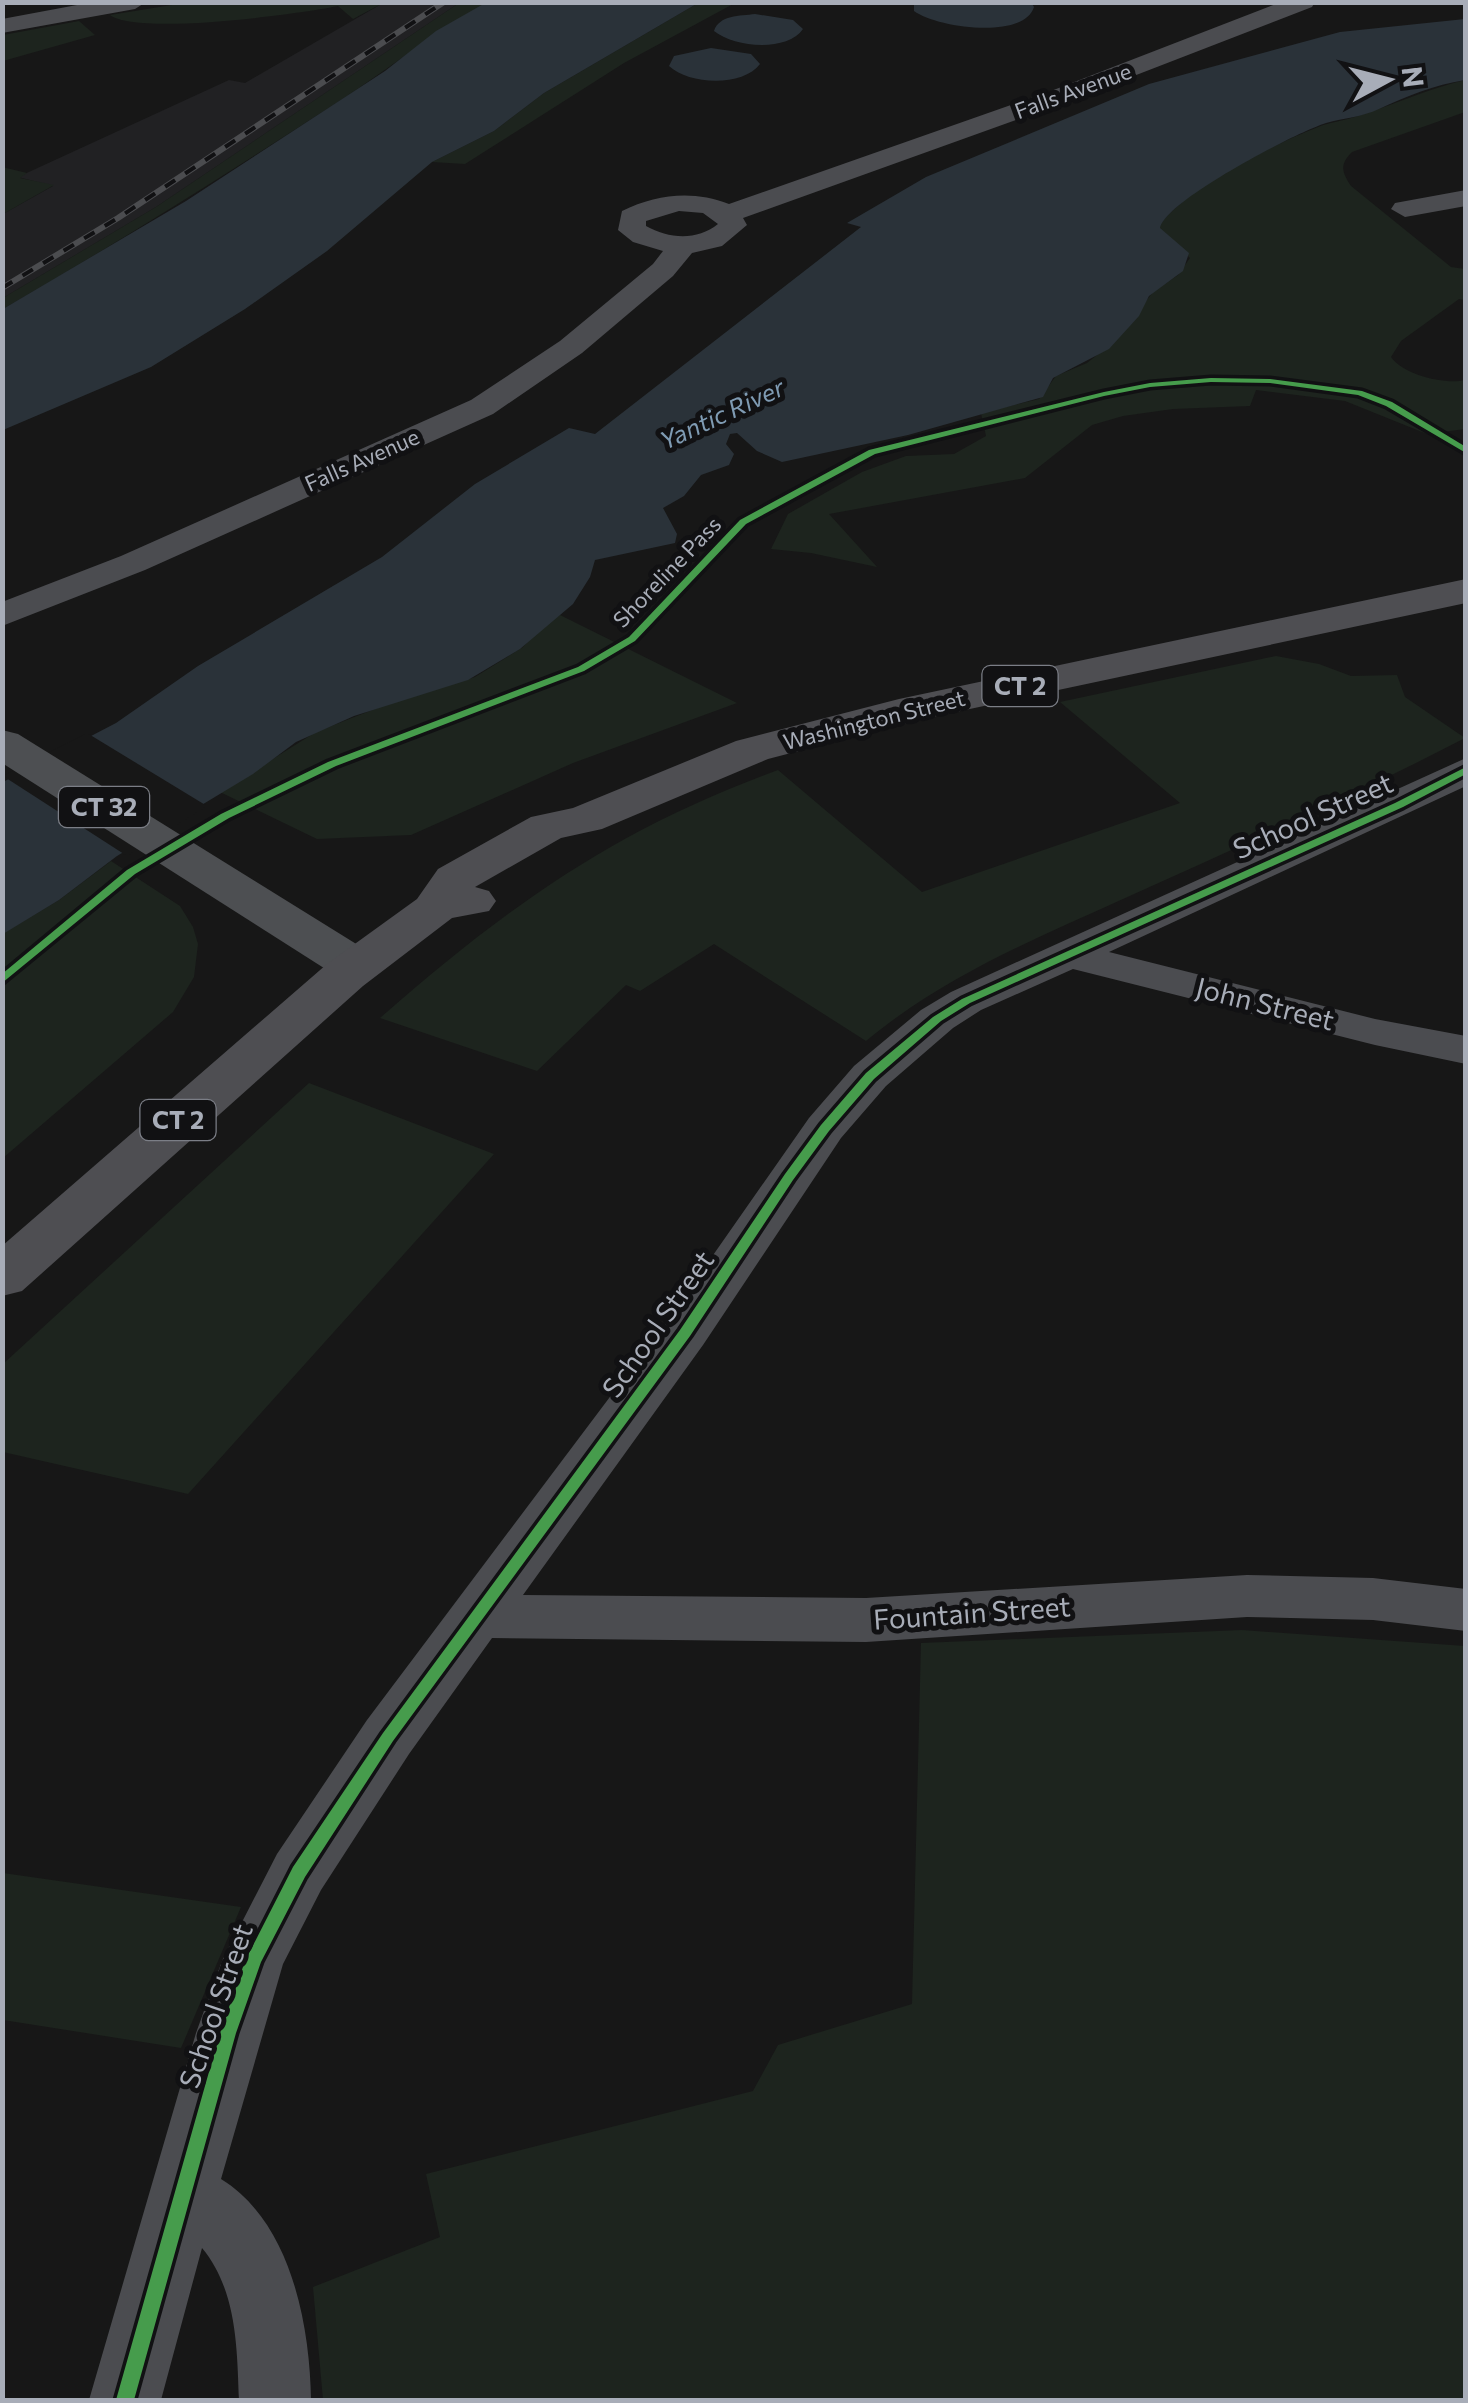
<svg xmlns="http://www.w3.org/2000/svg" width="1468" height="2403" viewBox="0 0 1468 2403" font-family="Commissioner,sans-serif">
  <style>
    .built { fill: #212123 }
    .green { fill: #1d241e }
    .water { fill: #2a3239 }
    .pier { fill: #171717 }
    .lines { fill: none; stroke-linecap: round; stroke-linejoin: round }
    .minor { fill: #4b4c50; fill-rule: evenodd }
    .primary { fill: #4d4f52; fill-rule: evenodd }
    .trunk { fill: #4e4e52; fill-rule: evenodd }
    .rail-casing { stroke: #4b4c4f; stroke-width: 6 }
    .rail { stroke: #111113; stroke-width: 4; stroke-dasharray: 12; stroke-linecap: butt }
    .cycleway-casing { stroke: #111113; stroke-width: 7 }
    .cycleway { fill: #469c4c; fill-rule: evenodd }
    .labels { text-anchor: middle; stroke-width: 10; stroke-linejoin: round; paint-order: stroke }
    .far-street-label { font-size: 22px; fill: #a8adb8; stroke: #111113 }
    .far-water-label { font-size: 25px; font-style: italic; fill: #7f9bb3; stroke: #111113 }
    .shield { fill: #111113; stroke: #7b7e86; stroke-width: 2.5 }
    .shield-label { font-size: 25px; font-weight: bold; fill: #a8adb8 }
    .street-label { font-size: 28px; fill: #a8adb8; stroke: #111113 }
  </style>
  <rect width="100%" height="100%" fill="#171717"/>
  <!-- built -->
  <path class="built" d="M383 3H459L156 207 3 298V214L53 186 18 177 229 80 245 83Z"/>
  <!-- green -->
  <path class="green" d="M184 3V2L383 3 353 19 338 6C299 14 138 36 110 15Z
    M459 3H487C435 31 390 68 341 100 229 172 118 243 3 309V298L156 207Z
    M698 3H735L624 63 465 164 432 162 494 131 544 93Z
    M79 21 95 35 3 61V35Z
    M1465 80V112L1352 152C1339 165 1342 172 1351 186L1451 267 1465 269V300L1459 299 1401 341 1391 357C1403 375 1446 385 1465 380V429L1427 434 1345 401 1256 390 1250 406 1173 409 1123 416 1092 425 1025 478 829 514 877 567 811 553 771 549 788 514 862 472 906 456 954 454 986 436 981 413 1039 399 1056 376 1087 363 1116 340 1153 292 1178 275 1190 258 1160 230V224C1193 184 1270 146 1318 127 1330 122 1343 121 1355 117 1393 105 1427 89 1465 80Z
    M2 167 27 173 20 178 54 185 3 214Z
    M560 615 737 703 573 763 411 835 317 839 220 792 316 732 380 707 475 677 523 647 547 622Z
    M1276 656 1319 664 1351 676 1397 675 1405 697 1465 738C1354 796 1237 847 1123 899 1032 940 943 977 866 1041L714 944 640 991 626 985 537 1071 380 1018C509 905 616 829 778 770L922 892 1180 803 1060 702Z
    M111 861 180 906 193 927 198 944 194 977 173 1012 3 1158 2 934 59 900Z
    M309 1083 494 1154 188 1494 3 1452V1364Z
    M1242 1630 1465 1646V2400H323L313 2287 440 2237 426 2174 753 2091 778 2045 912 2004 921 1643Z
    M3 1873 241 1907 181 2048 3 2020Z"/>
  <!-- water -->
  <path class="water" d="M487 2 698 3 544 93 494 131 432 162 327 251 245 309 151 367 3 430V309L186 201 385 71 436 31Z
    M914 3 1031 2 1034 7C1024 40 937 28 914 11Z
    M755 14 793 20 803 29C787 52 735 48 714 31 719 15 740 16 755 14Z
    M1465 19V80C1434 85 1407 96 1379 109 1362 117 1344 118 1326 123 1295 133 1166 200 1160 228L1189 253 1183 271 1149 296 1139 316 1109 349 1053 378 1043 397 908 435 782 462 757 451 737 433 730 434 726 444 734 454 729 465 701 475 684 496 663 508 677 534 675 543 595 560 590 577 573 604 520 649 468 680 354 716 296 742 253 774 117 856 59 900 3 934V782L116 723 198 666 382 557 475 484 569 428 595 434 861 227 847 223 926 177 1149 84 1340 32Z
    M711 48 751 54 760 64C743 87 689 85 669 66L674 56Z"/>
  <!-- pier -->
  <path class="pier" d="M87 733 207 806 127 856 3 776Z"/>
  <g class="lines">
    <!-- minor -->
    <path class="minor" d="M93 2H146L135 9 2 33V19Z
      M1281 2H1315L1312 7 1069 101 743 218 747 225 722 246 692 253 673 276 582 353 493 414 145 570 2 626V602L121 556 471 400 560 341 653 264 663 251 633 242 618 230 622 211C657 194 693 190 729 204L1051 91ZM679 211 703 213 718 224C697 241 669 239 646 226V221Z
      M1466 190V206L1405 217 1391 209 1395 203Z
      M1466 758V786L1109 952 1375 1019 1466 1036V1064L1375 1045 1073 969 981 1010 953 1028 886 1086 841 1138 703 1345 523 1595 866 1598 1247 1575 1373 1578 1466 1589V1631L1373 1620 1247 1617 866 1642 492 1638 409 1754 321 1890 283 1964 221 2179C291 2222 310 2325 311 2400H239C237 2348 237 2290 202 2248L161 2400H89L196 2033 222 1961 277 1854 367 1720 667 1321 809 1118 854 1066 921 1010 951 992Z"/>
    <!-- primary -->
    <path class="primary" d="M2 730 18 734 374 955 381 966 374 977 356 981 338 977 2 763Z"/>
    <!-- trunk -->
    <path class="trunk" d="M1466 579V603L918 720 768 759 602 829 561 838 475 887 489 891 496 901 489 911 452 918 363 986 22 1291 2 1296V1246L327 964 417 899 438 869 531 817 573 808 736 741 899 699Z"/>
    <defs>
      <path id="rail" d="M2 288 118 218 444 2"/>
    </defs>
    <!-- rail casing -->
    <use href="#rail" class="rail-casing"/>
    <!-- rail -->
    <use href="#rail" class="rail"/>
    <defs>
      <path id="cycleway" d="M1211 378 1270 379 1362 391 1392 402 1466 447V453L1386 406 1358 395 1270 383 1211 382 1150 387 1104 396 875 454 746 524 635 641 584 671 336 766 229 818 135 874 2 983V974L127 870 221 814 328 762 578 667 629 637 740 520 869 450 1104 392 1150 383Z
        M1466 767V774L1403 807 970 1003 941 1021 874 1079 829 1131 793 1180 690 1336 393 1741 305 1877 261 1962 236 2033 134 2400H116L220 2033 245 1961 293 1867 383 1733 680 1330 785 1174 821 1125 866 1073 933 1017 962 999 1395 803Z"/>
    </defs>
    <!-- cycleway casing -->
    <use href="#cycleway" class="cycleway-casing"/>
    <!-- cycleway -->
    <use href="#cycleway" class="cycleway"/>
  </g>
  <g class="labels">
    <!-- far-street labels -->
    <g class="far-street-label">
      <text transform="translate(1073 91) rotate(-20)" y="8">Falls Avenue</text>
      <text transform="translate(362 460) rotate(-24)" y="8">Falls Avenue</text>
      <text transform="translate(667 572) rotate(-46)" y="8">Shoreline Pass</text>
      <text transform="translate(874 720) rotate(-14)" y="8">Washington Street</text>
    </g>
    <!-- far-water labels -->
    <g class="far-water-label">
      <text transform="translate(722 414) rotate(-25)" y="9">Yantic River</text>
    </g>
    <!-- shield labels -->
    <g class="shield">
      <rect x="982.5" y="666" width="75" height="40" rx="8"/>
      <rect x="59" y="787" width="90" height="40" rx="8"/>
      <rect x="140.5" y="1100" width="75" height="40" rx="8"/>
    </g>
    <g class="shield-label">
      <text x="1020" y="695">CT 2</text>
      <text x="104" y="816">CT 32</text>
      <text x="178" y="1129">CT 2</text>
    </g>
    <!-- street labels -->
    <g class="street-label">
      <text transform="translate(1313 816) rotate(-24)" y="10">School Street</text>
      <text transform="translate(1265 1004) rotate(14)" y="10">John Street</text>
      <text transform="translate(658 1324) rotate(-55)" y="10">School Street</text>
      <text transform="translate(972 1613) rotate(-4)" y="10">Fountain Street</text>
      <text transform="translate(216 2006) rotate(-71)" y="10">School Street</text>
    </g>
  </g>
  <!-- border -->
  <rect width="1468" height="2403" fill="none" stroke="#a8adb8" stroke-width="10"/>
  <!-- north arrow -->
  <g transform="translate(1388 80) rotate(83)" stroke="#111113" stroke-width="8" paint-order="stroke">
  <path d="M0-8L18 38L0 25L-18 38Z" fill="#a8adb8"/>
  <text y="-15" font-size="28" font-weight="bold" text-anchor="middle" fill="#a8adb8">N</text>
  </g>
</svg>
